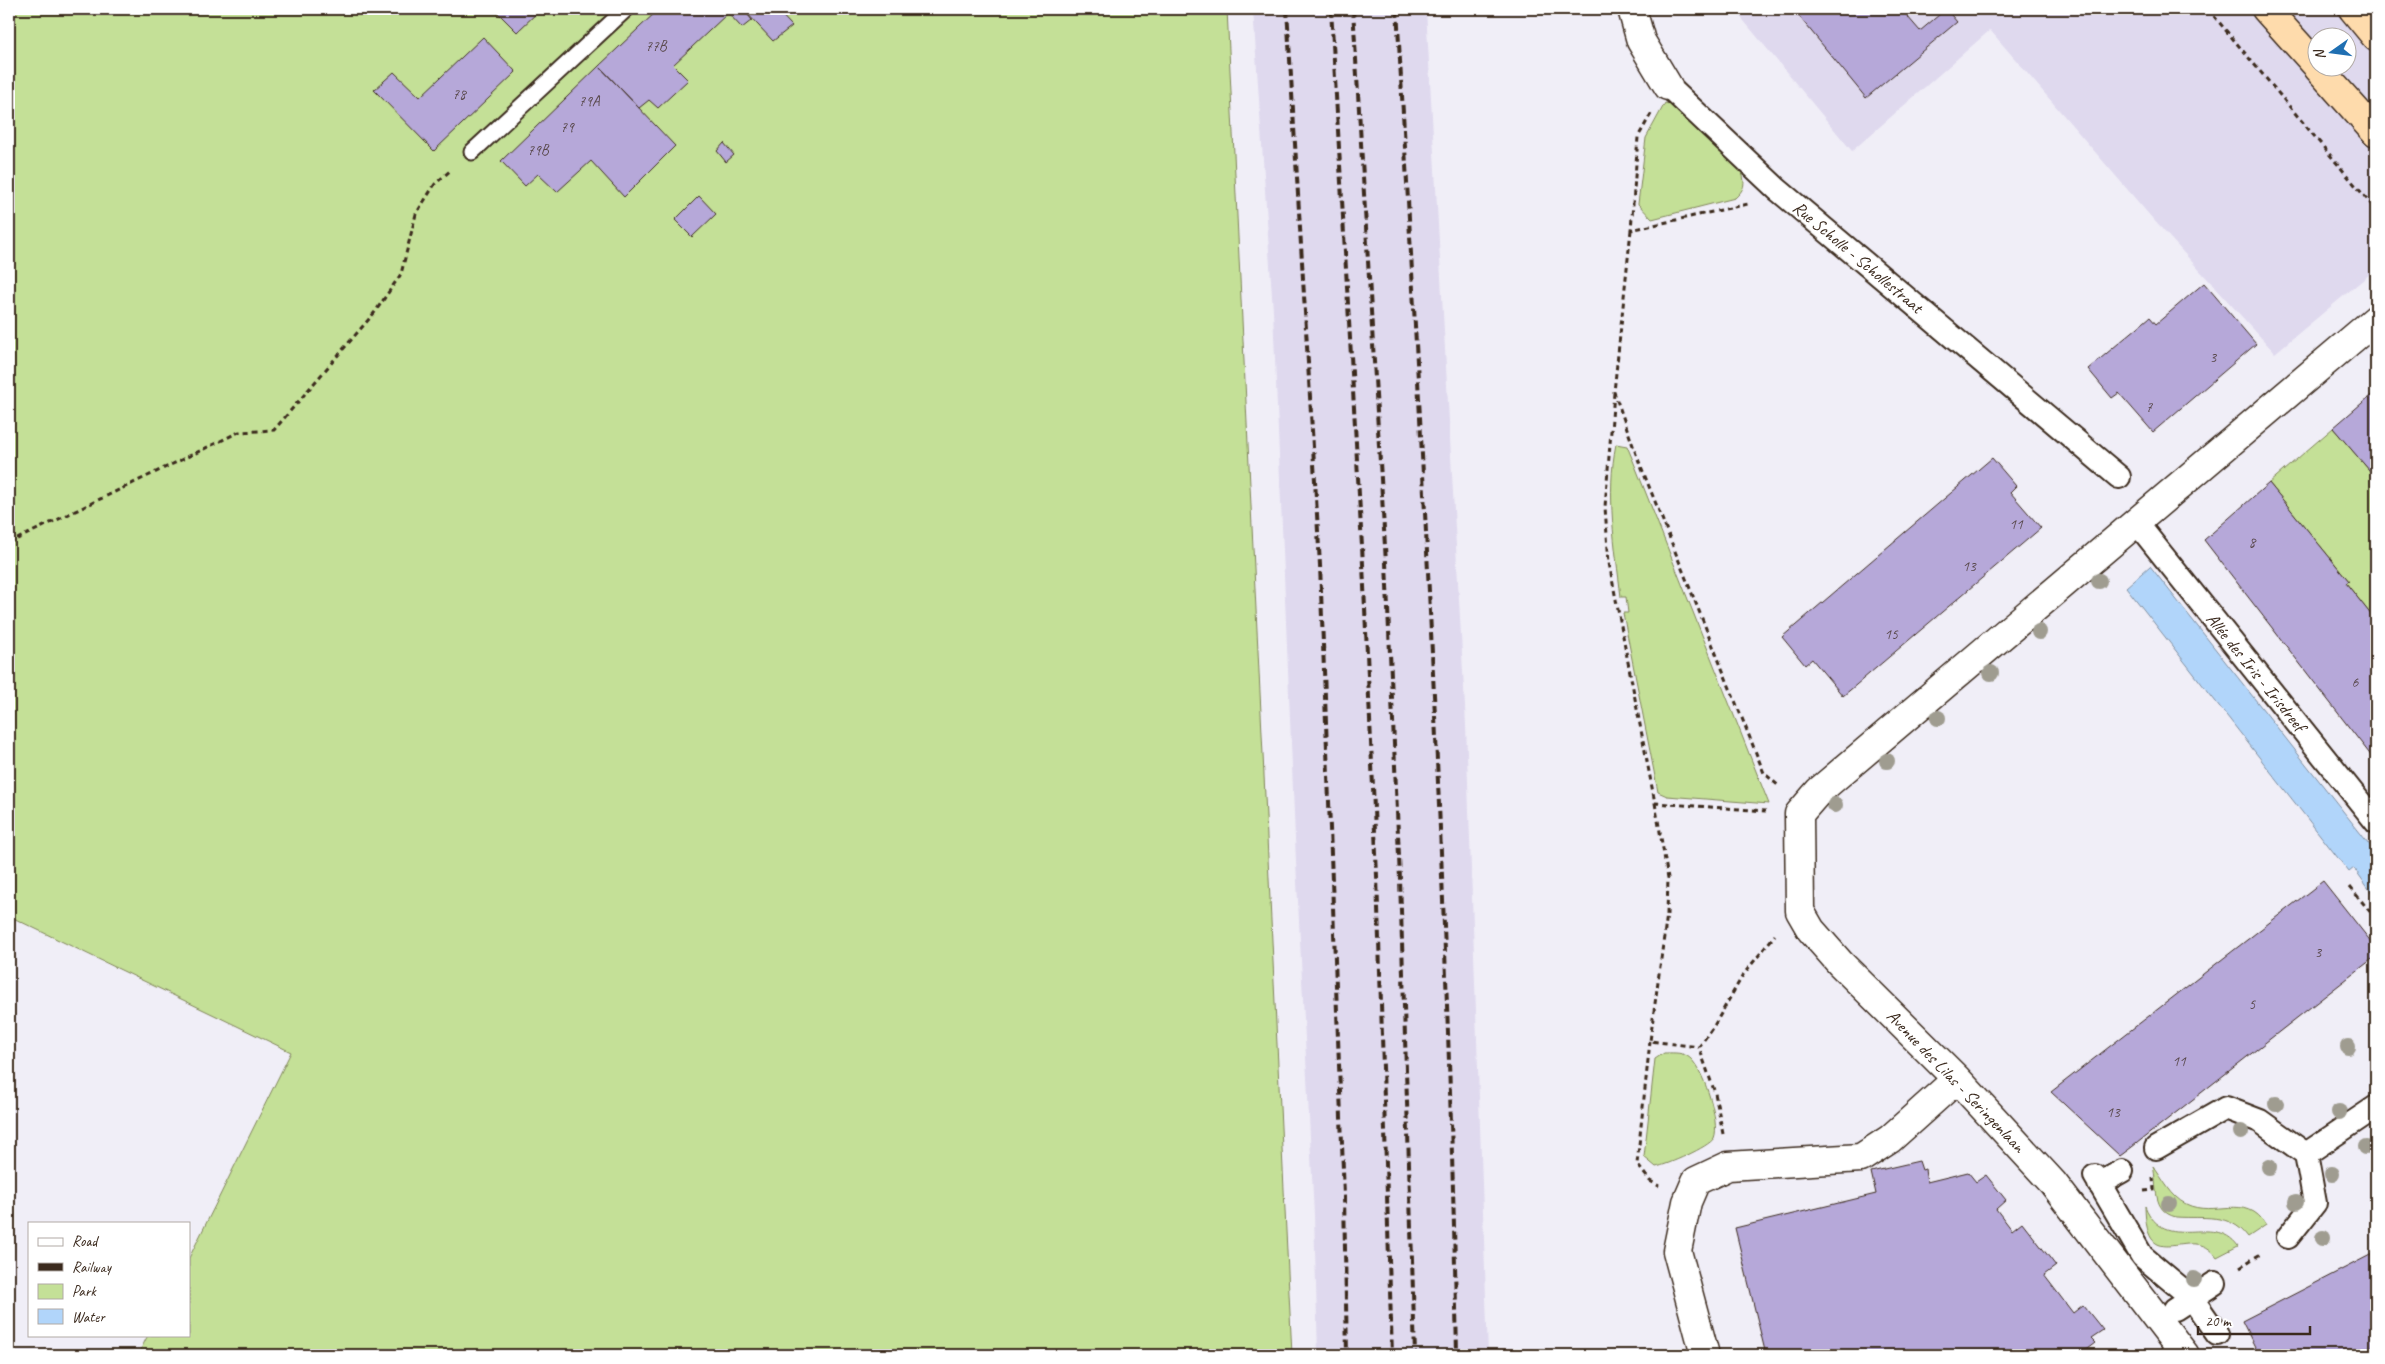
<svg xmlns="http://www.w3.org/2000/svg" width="2385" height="1364" viewBox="0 0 2385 1364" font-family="Caveat,sans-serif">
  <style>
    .built { fill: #dfd9ee; fill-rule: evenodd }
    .green { fill: #c4e097; stroke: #80855a }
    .water { fill: #b1d5fa; stroke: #8291a2 }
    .building { fill: #b6a8d9; stroke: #3b2a1e }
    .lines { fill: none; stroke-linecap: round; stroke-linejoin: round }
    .service-casing { stroke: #3b2a1e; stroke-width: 19 }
    .pedestrian-casing { stroke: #3b2a1e; stroke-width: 26 }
    .minor-casing { stroke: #3b2a1e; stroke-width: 31 }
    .trunk-casing { stroke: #3b2a1e; stroke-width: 31 }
    .path { stroke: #3b2a1e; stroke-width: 3; stroke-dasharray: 5 4; stroke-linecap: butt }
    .service { stroke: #fff; stroke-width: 15 }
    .pedestrian { stroke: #fff; stroke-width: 22 }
    .minor { stroke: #fff; stroke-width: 28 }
    .trunk { stroke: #fedbac; stroke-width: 28 }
    .rail { stroke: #3b2a1e; stroke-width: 4; stroke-dasharray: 8 4; stroke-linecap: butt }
    .tree { fill: #9f9c90 }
    .labels { text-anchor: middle; stroke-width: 4.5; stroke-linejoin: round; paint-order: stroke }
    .number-label { font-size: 15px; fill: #5a4a4d }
    .street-label { font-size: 18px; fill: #3b2a1e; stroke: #fff }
  </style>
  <rect width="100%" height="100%" fill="#f0eef7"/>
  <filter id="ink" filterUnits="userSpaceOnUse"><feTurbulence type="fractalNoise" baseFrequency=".02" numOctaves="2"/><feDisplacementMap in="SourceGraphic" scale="10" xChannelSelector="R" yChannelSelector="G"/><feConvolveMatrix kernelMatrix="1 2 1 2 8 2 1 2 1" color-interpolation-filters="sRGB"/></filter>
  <g filter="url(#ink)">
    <!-- built -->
    <path class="built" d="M1253 9H1426L1466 725 1488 1355H1318L1314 1215 1296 862 1273 311Z
      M1734 9H2376V269L2275 353 2152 218 1990 30 1852 151ZM2318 38H2348V68H2318Z"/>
    <!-- green -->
    <path class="green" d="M9 9H1227L1292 1355H138L148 1335H189V1258L291 1052 9 916Z
      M1665 103 1673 105 1742 173C1746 184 1744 190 1735 198L1652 219 1638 204 1646 138Z
      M2333 428 2376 478V621L2346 583 2349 581 2269 483Z
      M1616 444 1627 446 1632 458 1769 804 1667 796 1658 792 1623 613H1628L1626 597H1621C1615 546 1606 494 1616 444Z
      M1664 1053C1671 1053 1681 1052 1687 1056 1702 1063 1721 1123 1714 1138 1709 1147 1667 1165 1656 1167L1644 1157 1655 1059Z
      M2153 1166C2163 1179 2171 1197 2186 1204 2214 1218 2247 1192 2266 1225L2248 1237C2230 1212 2203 1219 2176 1217 2151 1211 2158 1186 2153 1166Z
      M2145 1206C2165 1255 2213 1211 2238 1246L2217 1257C2191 1220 2146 1281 2145 1206Z"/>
    <!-- water -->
    <path class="water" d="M2150 566 2376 853V899L2354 868 2349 872 2126 587Z"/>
    <!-- building -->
    <path class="building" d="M494 9H541L517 32Z
      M659 9H743L752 20 742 28 728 13 673 65 688 80 658 108 649 100 639 108 599 66Z
      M743 9H776L792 26 773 41Z
      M1793 9H1901L1920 31 1946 9 1957 22 1866 98Z
      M483 37 516 72 434 151 374 90 394 72 420 97Z
      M599 66 675 146 624 197 591 161 557 192 538 174 525 186 501 161Z
      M724 143 734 155 726 162 717 151Z
      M699 196 716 214 692 237 675 220Z
      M2204 283 2256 344 2153 432 2119 393 2112 398 2088 369 2150 317 2156 324Z
      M2376 391V478L2333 428Z
      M1992 458 2016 486 2010 492 2041 528 1843 696 1812 659 1805 665 1782 637Z
      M2269 483 2349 581 2346 583 2376 621V762L2204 540Z
      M2323 881 2376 948V956L2132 1147 2120 1156 2051 1092Z
      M1919 1161 1922 1170 1925 1169 1927 1182 1968 1172 1976 1182 1986 1175 2006 1200 1996 1209 2012 1230 2022 1222 2056 1266 2044 1275 2073 1313 2083 1305 2103 1330 2091 1338 2096 1343 2080 1355H1766L1735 1228 1876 1194 1871 1172Z
      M2376 1252V1355H2259L2242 1321Z"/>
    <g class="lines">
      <defs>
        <path id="service" d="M472 152 626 9"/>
        <path id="pedestrian" d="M1668 86 1777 189 2119 477
          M2136 522 2376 822
          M2156 1148 2226 1108 2260 1121 2306 1154
          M2095 1176 2142 1256 2191 1297 2217 1334
          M2099 1184 2122 1171
          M2288 1237 2315 1203 2306 1154 2376 1107
          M2175 1309 2215 1283"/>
        <path id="minor" d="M1632 9 1641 41 1668 86
          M1705 1355 1677 1251 1687 1202 1696 1181 1728 1166 1861 1158 1890 1139 1957 1079
          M2185 1355 2053 1183 1957 1079 1840 963 1811 930 1800 911 1799 814 1819 791 2376 319"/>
        <path id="trunk" d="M2266 9 2318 67
          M2353 9 2376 37
          M2318 68 2376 133"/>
      </defs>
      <!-- service casing -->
      <use href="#service" class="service-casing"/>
      <!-- pedestrian casing -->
      <use href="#pedestrian" class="pedestrian-casing"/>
      <!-- minor casing -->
      <use href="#minor" class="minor-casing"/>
      <!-- trunk casing -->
      <use href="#trunk" class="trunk-casing"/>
      <!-- path -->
      <path class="path" d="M2208 9 2376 210
        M1651 114 1638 137 1631 230 1748 204
        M1631 230 1614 392 1636 454 1764 773 1780 787
        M1614 393 1605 507 1609 563 1655 803 1766 811
        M9 543 239 432 274 430 375 312 401 274 416 214 435 184 452 169
        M1655 803 1668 878 1667 914 1650 1041 1699 1047
        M2350 887 2376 919
        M1650 1041 1637 1164 1650 1181 1659 1186
        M1723 1134 1715 1093 1699 1047 1715 1024 1743 975 1775 935
        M2144 1191 2154 1190 2153 1178
        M2240 1267 2262 1253"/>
      <!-- service -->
      <use href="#service" class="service"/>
      <!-- pedestrian -->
      <use href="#pedestrian" class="pedestrian"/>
      <!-- minor -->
      <use href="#minor" class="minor"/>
      <!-- trunk -->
      <use href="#trunk" class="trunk"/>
      <!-- rail -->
      <path class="rail" d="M1287 9 1320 565 1344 1196 1347 1355
        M1331 9 1363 564 1377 876 1392 1355
        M1353 9 1386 563 1400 879 1415 1355
        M1397 9C1423 457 1448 906 1457 1355"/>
    </g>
    <!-- trees -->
    <g class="tree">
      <circle cx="2099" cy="581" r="8"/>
      <circle cx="2039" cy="632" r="8"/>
      <circle cx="1991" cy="673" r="8"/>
      <circle cx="1938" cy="718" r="8"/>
      <circle cx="1887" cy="761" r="8"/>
      <circle cx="1835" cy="805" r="8"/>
      <circle cx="2348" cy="1047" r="8"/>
      <circle cx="2276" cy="1104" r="8"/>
      <circle cx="2339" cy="1112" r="8"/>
      <circle cx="2241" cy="1132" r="8"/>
      <circle cx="2366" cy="1147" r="8"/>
      <circle cx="2269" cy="1167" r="8"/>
      <circle cx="2332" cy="1174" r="8"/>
      <circle cx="2296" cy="1202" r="8"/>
      <circle cx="2169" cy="1204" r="8"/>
      <circle cx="2323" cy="1238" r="8"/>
      <circle cx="2194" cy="1279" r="8"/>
    </g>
  </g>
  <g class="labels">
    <!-- number labels -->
    <g class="number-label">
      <text x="656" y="51">77B</text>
      <text x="459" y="99">78</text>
      <text x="589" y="106">79A</text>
      <text x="567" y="132">79</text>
      <text x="538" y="155">79B</text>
      <text x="2213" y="362">3</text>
      <text x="2149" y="412">7</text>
      <text x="2016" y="529">11</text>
      <text x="2252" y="547">8</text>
      <text x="1969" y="571">13</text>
      <text x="1891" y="639">15</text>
      <text x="2355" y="687">6</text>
      <text x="2318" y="957">3</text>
      <text x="2252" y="1009">5</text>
      <text x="2179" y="1066">11</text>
      <text x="2113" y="1117">13</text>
    </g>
    <!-- street labels -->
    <g class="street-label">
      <text transform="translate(1858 257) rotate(40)" y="6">Rue Scholle - Schollestraat</text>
      <text transform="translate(2256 672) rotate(51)" y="6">Allée des Iris - Irisdreef</text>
      <text transform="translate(1956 1081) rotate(46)" y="6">Avenue des Lilas - Seringenlaan</text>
    </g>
  </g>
  <!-- margin -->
  <rect width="2385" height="1364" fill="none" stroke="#fff" stroke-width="30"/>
  <rect x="15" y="15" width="2355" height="1334" fill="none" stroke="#3b2a1e" stroke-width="2" filter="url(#ink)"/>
  <!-- legend -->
  <rect x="28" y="1222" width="162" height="115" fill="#ffffff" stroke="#b1aaa5"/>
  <rect x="38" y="1238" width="25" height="8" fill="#ffffff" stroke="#b1aaa5"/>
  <text x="72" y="1246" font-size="15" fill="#3b2a1e">Road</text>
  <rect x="38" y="1263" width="25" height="8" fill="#3b2a1e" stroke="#b1aaa5"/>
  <text x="72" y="1272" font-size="15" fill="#3b2a1e">Railway</text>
  <rect x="38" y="1284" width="25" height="15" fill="#c4e097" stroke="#b1aaa5"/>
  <text x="72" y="1296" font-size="15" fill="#3b2a1e">Park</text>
  <rect x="38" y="1309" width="25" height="15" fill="#b1d5fa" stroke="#b1aaa5"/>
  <text x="72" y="1322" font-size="15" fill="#3b2a1e">Water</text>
  <!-- north arrow -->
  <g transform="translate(2332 52) rotate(256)"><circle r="24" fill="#ffffff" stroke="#b1aaa5"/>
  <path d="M0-4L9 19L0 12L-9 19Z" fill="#1f6fb2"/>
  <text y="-8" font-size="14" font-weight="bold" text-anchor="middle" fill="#3b2a1e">N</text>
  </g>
  <!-- scale -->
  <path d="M2198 1326v8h112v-8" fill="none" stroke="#3b2a1e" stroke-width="2.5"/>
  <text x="2205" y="1326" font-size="15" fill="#3b2a1e" stroke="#ffffff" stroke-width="4" paint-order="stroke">20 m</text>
</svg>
